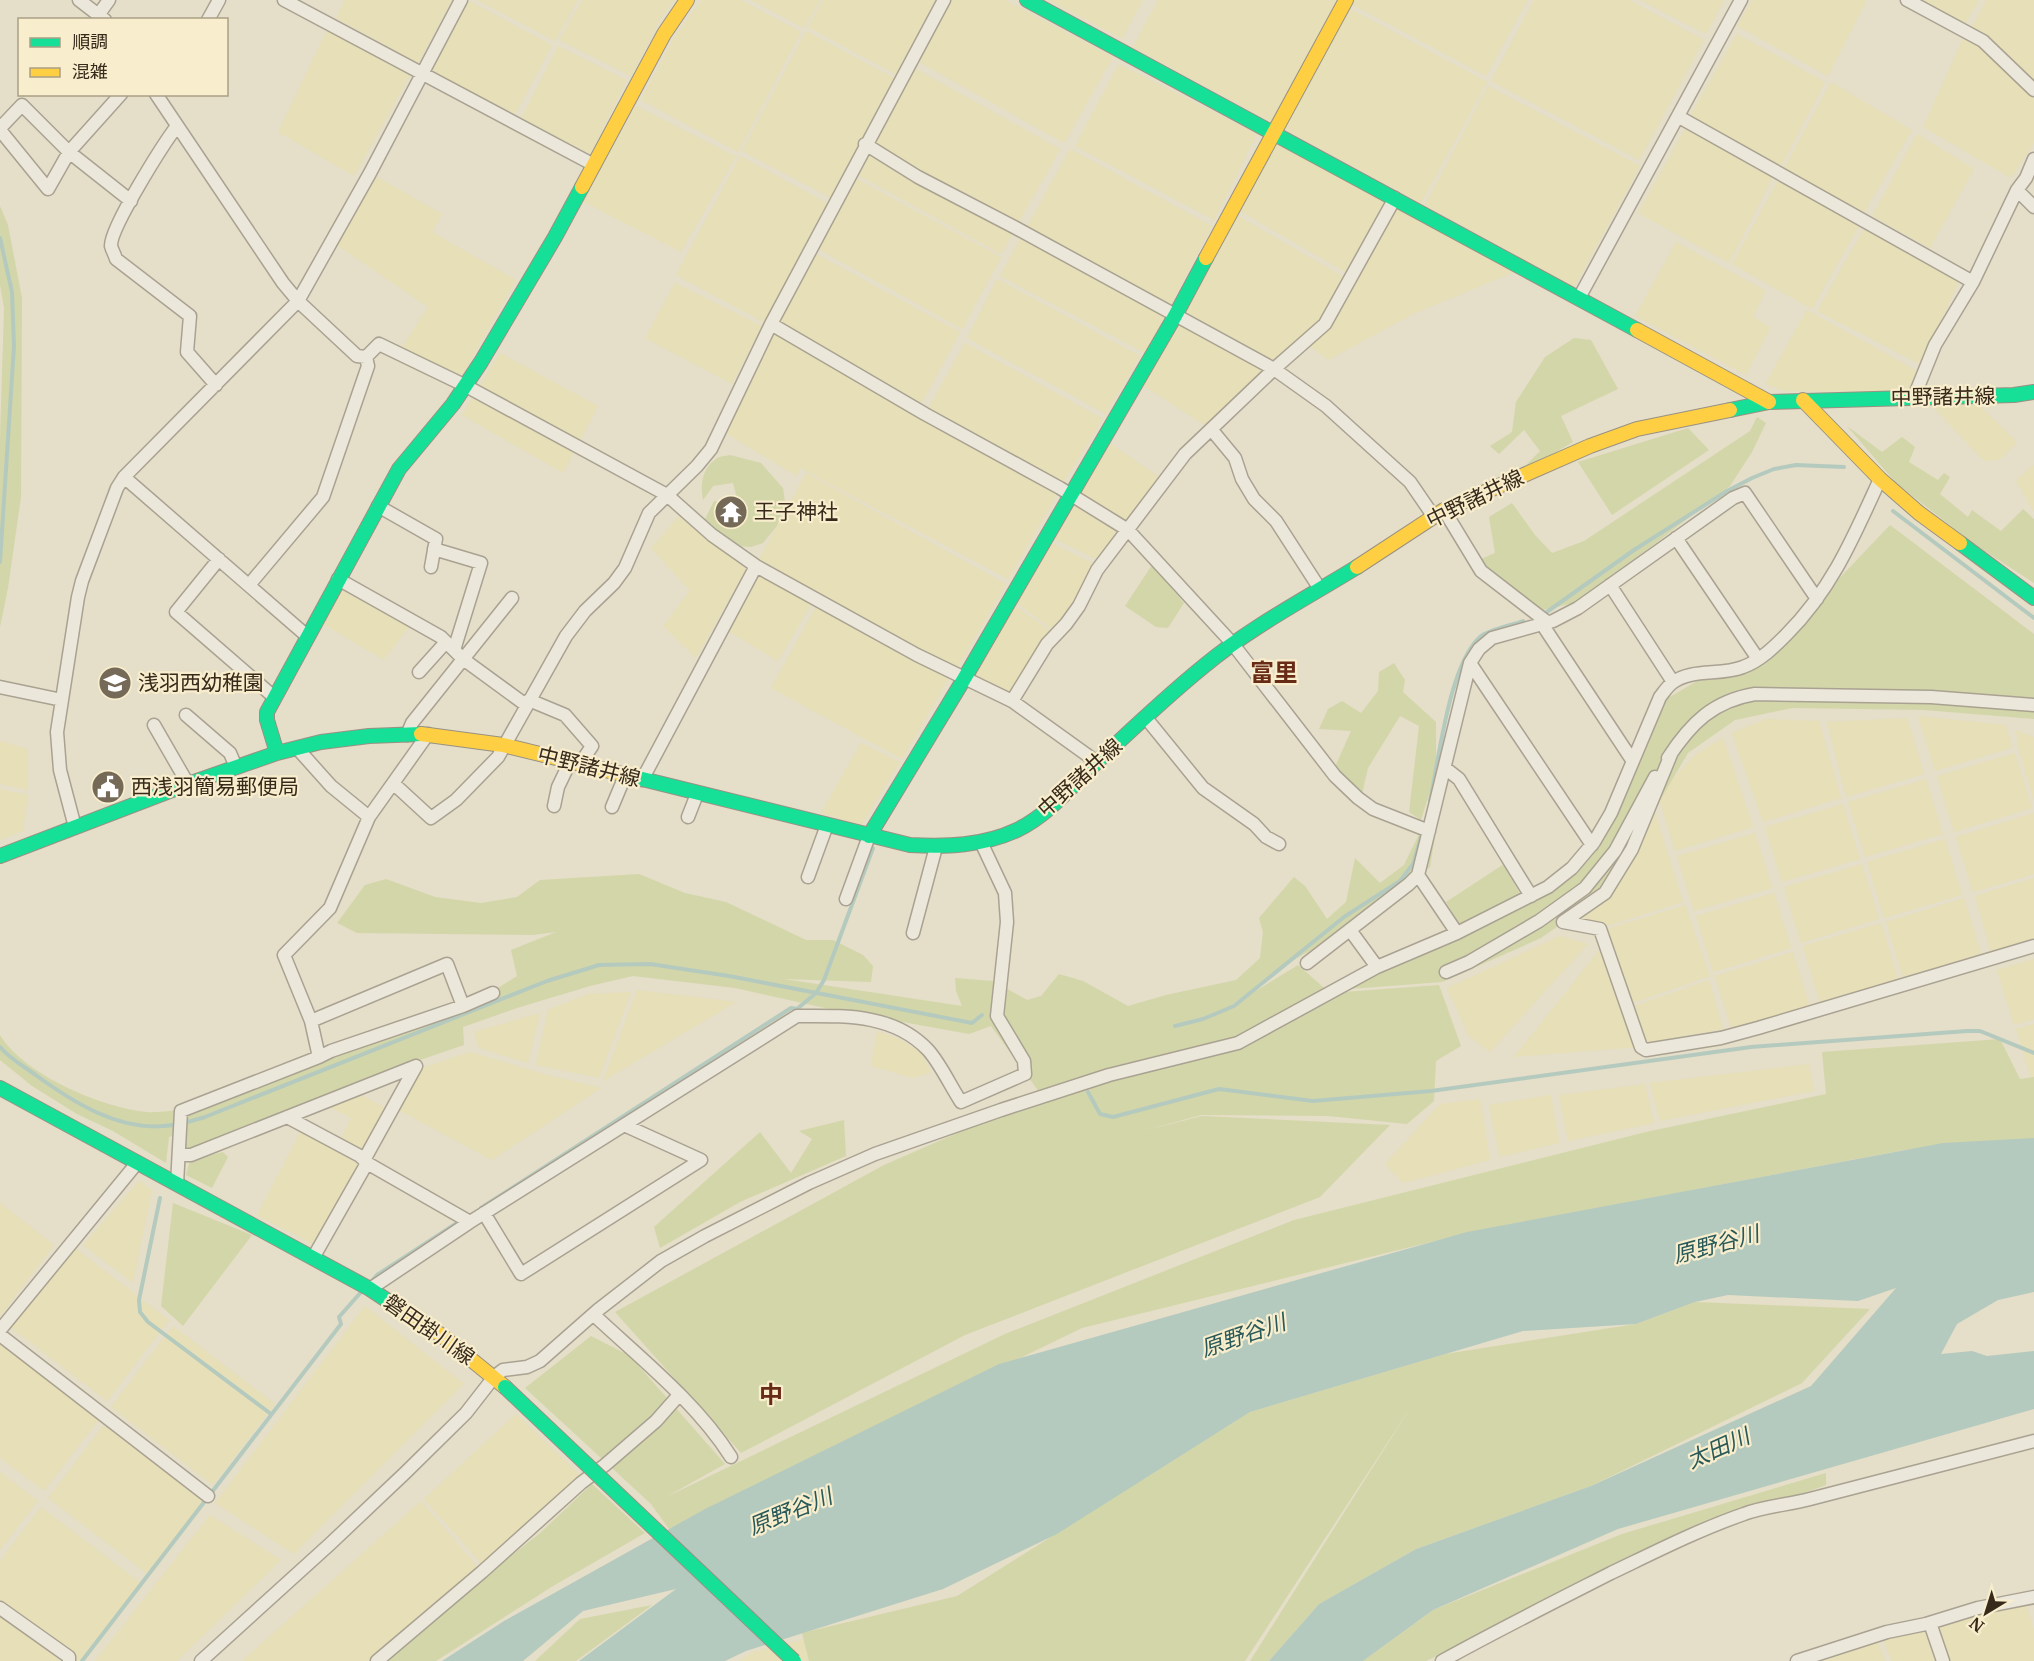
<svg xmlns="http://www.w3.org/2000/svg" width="2034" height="1661" viewBox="0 0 2034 1661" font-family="Merriweather,'Noto Sans JP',serif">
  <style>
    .farmland { fill: #e6dfb7 }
    .green { fill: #d3d6a9 }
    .water { fill: #b5cabe }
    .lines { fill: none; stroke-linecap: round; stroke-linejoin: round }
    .stream { stroke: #b5cabe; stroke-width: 4 }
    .street-casing { stroke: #a9a292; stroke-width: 15 }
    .fast-casing { stroke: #999182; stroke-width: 16 }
    .slow-casing { stroke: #999182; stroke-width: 16 }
    .street { stroke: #ece7db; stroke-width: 12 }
    .fast { stroke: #16e098; stroke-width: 14 }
    .slow { stroke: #ffcf43; stroke-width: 14 }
    .fast-bridge-casing { stroke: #999182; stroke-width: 16; stroke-linecap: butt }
    .fast-bridge { stroke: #16e098; stroke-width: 14 }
    .labels { text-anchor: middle; stroke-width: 4.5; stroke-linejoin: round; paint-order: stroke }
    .street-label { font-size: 21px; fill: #382a1a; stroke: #f8edcc }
    .poi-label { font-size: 21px; fill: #382a1a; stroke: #f8edcc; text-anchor: start }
    .water-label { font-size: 22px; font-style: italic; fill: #285958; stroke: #f8edcc }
    .quarter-label { font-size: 24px; font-weight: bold; fill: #682b16; stroke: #f8edcc }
  </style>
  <rect width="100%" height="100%" fill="#e5dec8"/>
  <!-- farmland -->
  <path class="farmland" d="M345 0H452L418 63 336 18Z
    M477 0H578L555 41Z
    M582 0H675L661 18 631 76 559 40Z
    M702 0H741L801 32 738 152 641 100 676 34Z
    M751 0H820L804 28Z
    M823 0H935L897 75 808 27Z
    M951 0H1005L1113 57 1064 143 919 62Z
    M1048 0H1143L1122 39Z
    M1158 0H1334L1487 82 1421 203 1133 47Z
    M1344 0H1528L1486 76Z
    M1534 0H1629L1704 40 1639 160 1491 81Z
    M1640 0H1724L1706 34Z
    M1752 0H1867L1828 76 1737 26Z
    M1905 0H1979L1961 31Z
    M1987 0H2034V86L2007 53 1970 30Z
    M469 1 552 45 515 114 432 71Z
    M330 24 410 75 354 176 278 132Z
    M806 31 894 78 831 198 742 151Z
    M1966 32 2034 90V143L2011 178 1923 127Z
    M1737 34 1825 82 1780 168 1689 118Z
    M558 46 627 80 590 154 521 119Z
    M1119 64 1257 134 1214 220 1075 146Z
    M914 68 1060 149 1001 254 856 174Z
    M1831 82 1912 130 1863 214 1783 170Z
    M1488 86 1640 166 1574 287 1425 205Z
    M636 106 735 156 738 153 681 252 582 201Z
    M1685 129 1773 177 1729 263 1638 213Z
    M1273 132 1514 272 1413 314 1328 360 1305 342 1211 429 1142 385 1175 316 1263 362 1179 308 1231 212 1349 280 1352 276 1233 207Z
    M1917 134 1974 169 1930 248 1872 216Z
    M1070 149 1212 226 1145 353 1000 276Z
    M740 156 827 203 831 199 765 323 676 275Z
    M370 173 442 214 432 232 516 280 458 382 398 353 428 307 331 241Z
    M853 177 1001 257 962 329 817 248Z
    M1780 177 1860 224 1812 309 1732 264Z
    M1865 227 1959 280 1922 365 1817 311Z
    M1676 242 1766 291 1753 316 1770 328 1746 375 1635 316Z
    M812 252 960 332 921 404 776 324Z
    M997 279 1140 356 1106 414 967 338Z
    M675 283 762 326 732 384 645 338Z
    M1807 310 1919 372 1911 392 1784 391 1765 384Z
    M772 331 1058 493 1008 579 800 468 797 476 720 430Z
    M965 343 1103 419 1060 488 925 414Z
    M500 353 598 406 563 473 462 415Z
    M1978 404 2017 442 2000 460 1984 461 1931 405Z
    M1107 441 1162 479 1098 560 1053 538Z
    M2033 465 2034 467V512L2016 481Z
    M806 473 1006 584 956 670 758 561Z
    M680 515 746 569 696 658 663 626 690 591 651 548Z
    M1050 542 1094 564 1069 613 1055 631 1014 601Z
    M756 566 812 603 778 661 723 628Z
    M341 590 410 625 384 660 323 624Z
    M817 605 949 678 902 759 771 688Z
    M1014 605 1052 632 1011 695 969 676Z
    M1918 716 2006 725 2012 748 1935 771Z
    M1907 718 1924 774 1846 797 1827 722Z
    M1766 719 1819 721 1841 798 1763 822 1732 733Z
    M2016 730 2034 737V800L2019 752Z
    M1723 738 1753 827 1675 851 1658 795 1696 754Z
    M0 741 28 749V790L0 784Z
    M861 743 900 762 861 825 821 813Z
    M2015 753 2032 808 1954 832 1937 776Z
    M1926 779 1943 834 1865 857 1848 802Z
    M0 789 28 795 23 831 0 840Z
    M1652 803 1683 902 1604 927 1572 919Z
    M1843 804 1860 859 1782 882 1765 827Z
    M2034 813V874L1973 892 1956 837Z
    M1755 833 1772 888 1694 911 1677 856Z
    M1945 839 1962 895 1884 918 1867 862Z
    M1862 864 1879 919 1801 943 1784 887Z
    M2034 878V939L1991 952 1975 896Z
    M1774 893 1791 948 1713 972 1696 916Z
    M1964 898 1981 954 1903 977 1886 922Z
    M1685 905 1710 976 1633 1003 1604 930Z
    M1881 923 1898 979 1820 1002 1803 946Z
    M1560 936 1588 944 1490 1052 1469 1036 1447 988Z
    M1601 948 1638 1047 1514 1057Z
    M1793 952 1810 1008 1732 1031 1715 976Z
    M2034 959V1019L2014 1025 1997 970Z
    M1709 980 1723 1029 1645 1043 1634 1006Z
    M637 990 736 1002 603 1081Z
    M631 992 599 1078 536 1065 548 1010 588 994Z
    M540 1013 528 1063 479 1048 474 1032Z
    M2034 1024V1084L2033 1085 2016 1029Z
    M877 1031 897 1038 921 1052 931 1072 913 1078 871 1066Z
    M470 1052 548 1075 601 1088 492 1160 395 1108 416 1070Z
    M1809 1064 1814 1091 1660 1121 1650 1083Z
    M1645 1084 1654 1123 1568 1141 1559 1095Z
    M1551 1095 1559 1143 1500 1157 1489 1105Z
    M363 1096 387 1109 363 1153 341 1141 351 1118 327 1106Z
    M1480 1099 1490 1160 1403 1183 1385 1164 1440 1104Z
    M301 1131 360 1165 313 1244 257 1215Z
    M139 1181 152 1190 133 1283 83 1245Z
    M0 1203 54 1245 0 1316Z
    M67 1242 169 1320 107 1401 5 1323Z
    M365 1306 464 1384 294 1554 215 1503Z
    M173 1326 275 1404 213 1485 111 1407Z
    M0 1337 106 1410 44 1491 0 1458Z
    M516 1414 580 1475 486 1569 424 1499Z
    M110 1417 212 1494 150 1576 48 1498Z
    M0 1472 38 1501 0 1550Z
    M421 1501 482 1572 377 1661H242Z
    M41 1507 143 1585 85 1661H75L61 1651 59 1661H0V1561Z
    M210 1515 281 1560 177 1661H95Z
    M2024 1599 2034 1630V1661H1892L1881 1634Z
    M1875 1636 1885 1661H1799Z
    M805 1639 809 1661H739L753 1652Z"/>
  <!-- green -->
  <path class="green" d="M0 206 8 225 22 298 21 497 8 588 0 627V438L4 308 0 285Z
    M1574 338 1591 340 1618 389 1561 416 1573 442 1529 468H1523L1540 451 1524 430 1499 454 1490 446 1512 432 1516 402 1545 357Z
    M1757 417 1766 423 1752 452 1730 486 1579 602 1533 612 1490 572 1481 559 1495 553 1489 517 1512 503 1535 535 1552 553 1584 541 1750 431Z
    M1847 426 1882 452 1902 437 1915 447 1909 462 1938 480 1944 473 1950 477 1940 494 1968 517 1972 510 2001 531 2023 509 2034 519V583L1974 544 1896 483Z
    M1688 428 1709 450 1612 515 1578 462Z
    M730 455 761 463 783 488 785 502 777 526 763 543 751 547 739 546 721 541 705 519 714 501 738 503 733 483 713 486 703 500C700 486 702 468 716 459 719 456 726 456 730 455Z
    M1890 525 2034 634V719L1924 710 1792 708 1735 720 1688 753 1605 893 1541 938 1442 982 1336 990 1568 870 1611 813 1656 705 1711 673 1743 667 1775 646Z
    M1152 565 1184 603 1168 628 1156 627 1125 606Z
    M1394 663 1405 680 1403 692 1436 722V772L1421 820 1409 812 1419 726 1400 716 1368 768 1362 794 1348 788 1335 767 1351 731 1319 729 1328 709 1342 701 1361 713 1378 691 1379 672Z
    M1422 828 1435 836 1430 867 1350 930 1287 963 1228 1008 1298 965 1330 993 1439 985 1461 1046 1436 1061 1434 1101 1407 1124 1328 1116 1201 1115 1147 1130 1202 1116 1390 1125 1320 1197 965 1335 741 1453 615 1312 884 1165 1042 1096 991 1026 969 1034 825 1008 735 988 633 976 590 986 517 1008 463 1027 464 1045 408 1064 185 1155 184 1132 169 1137 166 1163 113 1131 77 1114 32 1086 0 1060V1035C23 1074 102 1108 147 1112 160 1113 174 1110 188 1109L485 996 517 976 511 950 556 932 533 935 357 933 337 923 365 885 386 879 435 897 481 903 517 897 540 880 639 874 685 893 726 902 806 940H833L863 955 873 966 871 982 784 979 962 1006 956 991 955 978 993 981 1027 1000 1041 996 1059 974 1083 981 1128 1006 1166 995 1236 980 1260 958 1263 932 1259 918 1294 877 1305 886 1327 919 1346 902 1355 858 1380 883 1404 865Z
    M1504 864 1520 894 1460 926 1446 902Z
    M2000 1039 2020 1079 2034 1077V1139L1904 1150 1517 1223 1451 1237 1082 1328 669 1529 651 1504 525 1388 591 1336 630 1356 725 1464 666 1497 1005 1334 1294 1220 1646 1132 1826 1094 1822 1052Z
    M844 1120 846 1156 740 1202 660 1248 654 1227 760 1132 791 1173 812 1139 799 1131Z
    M223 1152 228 1157 212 1188 186 1175 190 1160Z
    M173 1203 252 1235 183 1326 161 1306Z
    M1695 1302 1870 1309 1802 1383 1591 1486 1416 1549 1319 1604 1269 1661H1250L1416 1399 1245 1661H809L802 1633 957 1596 1250 1412 1445 1354 1636 1324Z
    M1826 1473V1485L1728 1520 1426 1661H1363L1433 1610 1622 1534Z
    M592 1484 645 1533 553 1586 436 1661H377L539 1534Z
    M652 1605 576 1661H535L580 1619Z"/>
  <!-- water -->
  <path class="water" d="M2034 1138V1292L1998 1300 1957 1324 1941 1354 1972 1351 1987 1356 2034 1351V1409L1618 1529 1433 1610 1363 1661H1269L1319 1604 1416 1549 1591 1486 1811 1386 1896 1288 1858 1301 1728 1295 1695 1302 1636 1324 1523 1331 1250 1412 1057 1534 943 1589 746 1651 725 1661H579L676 1589 583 1611 523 1661H442L504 1621 705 1509 999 1364 1467 1232 1943 1143Z"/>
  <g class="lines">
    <!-- stream -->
    <path class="stream" d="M0 238 12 292 14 346 0 562
      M1893 511 2034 618
      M1544 614 1634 550 1727 491 1752 478 1774 469 1796 465 1844 467
      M1430 801C1439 759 1449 665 1480 637 1487 630 1513 625 1523 621
      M1175 1026 1203 1019 1234 1006 1344 917 1400 881 1413 864 1421 837
      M0 1047C10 1059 25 1067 37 1076 73 1102 117 1130 164 1126 179 1125 192 1121 205 1117L547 981 599 965 650 964 729 976 972 1023 982 1015
      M1088 1092 1100 1114 1113 1117 1219 1089 1313 1101 1431 1091 1751 1047 1967 1031H1980L2034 1053
      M160 1198 139 1300 140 1312 148 1322 271 1414
      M481 1208 791 1008 797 1009 816 993 824 980 873 848
      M370 1283 377 1275 457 1223
      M82 1661 341 1324 339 1317 362 1291"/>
    <defs>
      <path id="street" d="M79 0 105 20
        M284 0 594 165
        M1907 0 1983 41 2034 90
        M99 14 109 0
        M208 20 219 0
        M156 94 283 283 298 301 357 356 366 357 379 344 466 386 667 495 712 535 756 566 917 655 1012 701 1097 762
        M1679 117 1973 282
        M177 126C164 143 110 228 111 246 112 250 115 255 116 259L190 316 187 352 216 385
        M0 128 22 105 69 152 131 201
        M0 130 48 189 69 152 121 94
        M865 144 918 177 1016 228 1274 369 1326 406 1410 482 1434 517
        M2017 190 2034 207
        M1579 298 1741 0
        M771 324 925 414 1060 488 1128 530 1232 643 1335 776 1358 798 1373 809 1429 831
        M1914 397 1935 345 1973 282 2017 190 2026 178 2034 159
        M1211 429 1235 458 1242 479 1254 499 1276 521 1320 589
        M124 477 307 636
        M378 506 436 539 431 567
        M1444 510 1481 571 1547 622
        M1676 538 1758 659
        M434 549 481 563 454 650
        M219 559 176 612 274 697
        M338 579 441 637 463 659 526 705
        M249 585 323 497 368 366 366 357
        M1610 585 1673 682
        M1542 624 1632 760
        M1470 663 1592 845
        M419 672 446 642
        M0 687 62 700
        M529 700 565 715 592 746 580 764
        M1012 701 1047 644 1066 624 1079 606 1097 570 1185 454 1274 369 1325 324 1395 198
        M186 715 230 753 236 767
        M1146 718 1203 788 1254 824 1266 837 1279 844
        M154 725 188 784
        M407 735 412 723 512 598
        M297 748 331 786 369 817
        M1672 752 1632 849 1605 893 1563 922 1600 929 1641 1047 1646 1050 1721 1038 1758 1028 2034 946
        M1668 758C1691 723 1713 701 1755 694L1931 697 2034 705
        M1445 768 1459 779 1531 896
        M642 780 756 566
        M394 784 431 818 456 800 498 757 566 636 585 611 614 583 625 568 649 513 697 466 711 449 771 324 944 0
        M554 806 558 787 570 762
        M612 807 625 776
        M688 817 697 794
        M75 827 60 770 57 732 78 597 82 581 117 488 124 477 298 301 370 173 461 0
        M1418 875 1457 933
        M808 877 827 825
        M846 899 869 836
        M1350 930 1377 967
        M913 933 936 847
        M1307 963 1409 884 1418 875 1470 663 1479 649 1492 638 1553 621 1578 608 1733 498 1745 493 1817 599
        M1446 972 1469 962 1539 921 1585 888 1615 851 1655 777
        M311 1021 447 964 463 1006
        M319 1057 331 1051 463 1006 493 993
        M287 1117 360 1156 367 1163
        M179 1155H191L416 1066
        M364 1160 416 1066
        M177 1184 181 1111 319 1057 311 1021 284 955 330 908 369 817 428 734
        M484 1213 521 1274 701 1160 624 1125
        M313 1258 367 1163 470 1222
        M370 1289 470 1222 797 1016C844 1016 893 1013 928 1050 940 1063 951 1087 961 1102L1025 1074 1024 1061 997 1016 1007 922 1005 893 981 842
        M594 1315C640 1358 697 1403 731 1457
        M0 1330 137 1163
        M0 1335 208 1496
        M0 1608 69 1657V1661
        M1930 1623 1943 1661
        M201 1661 330 1544 405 1473 466 1413 494 1377 503 1370 527 1367 540 1361 598 1310 661 1261 705 1236 809 1183 875 1154 1001 1110 1109 1075 1238 1043 1377 967 1457 933 1548 887 1572 868 1594 842 1611 813 1660 697C1664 692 1667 687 1672 683 1691 668 1721 676 1743 667 1760 661 1774 647 1786 635 1832 589 1854 536 1880 479
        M377 1661 482 1572 581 1483 605 1465 656 1421 679 1395
        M1442 1661C1498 1630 1554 1602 1611 1573 1655 1552 1698 1530 1744 1514 1765 1506 1788 1505 1810 1499 1885 1479 1959 1461 2034 1441
        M1797 1661 1887 1632 1926 1624 1978 1608 2034 1597"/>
      <path id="fast" d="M1027 0 1637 330
        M1730 410 1769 402 2014 395 2034 392
        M1960 543 2034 598
        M277 753 267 720V712L399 469 453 404 481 362 555 237 582 187
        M630 776 910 845C946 847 983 846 1017 830 1048 815 1071 787 1096 763 1131 730 1167 696 1204 666 1251 627 1305 599 1357 567
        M869 836 964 679 1175 316 1206 258
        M0 856 188 784 277 753 321 742 369 736 421 734
        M0 1088 370 1289 400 1309"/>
      <path id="slow" d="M582 187 664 34 687 0
        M1206 258 1346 0
        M1637 330 1769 402
        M1803 400 1880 479 1919 513 1960 543
        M1357 567 1444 510 1590 446 1637 429 1730 410
        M421 734 503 745 630 776
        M400 1309 441 1335 505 1387"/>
    </defs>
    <!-- street casing -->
    <use href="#street" class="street-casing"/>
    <!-- fast casing -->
    <use href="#fast" class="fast-casing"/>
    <!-- slow casing -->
    <use href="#slow" class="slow-casing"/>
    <!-- street -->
    <use href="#street" class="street"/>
    <!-- fast -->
    <use href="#fast" class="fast"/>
    <!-- slow -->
    <use href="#slow" class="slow"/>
    <defs>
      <path id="fast-bridge" d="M505 1387 794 1661"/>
    </defs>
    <!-- fast-bridge casing -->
    <use href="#fast-bridge" class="fast-bridge-casing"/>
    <!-- fast-bridge -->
    <use href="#fast-bridge" class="fast-bridge"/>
  </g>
  <!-- icons -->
  <defs>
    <symbol id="temple-disc" viewBox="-11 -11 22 22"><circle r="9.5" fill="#756957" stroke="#f8edcc"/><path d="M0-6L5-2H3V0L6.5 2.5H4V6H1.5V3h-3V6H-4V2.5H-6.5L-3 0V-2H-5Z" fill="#fff"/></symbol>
    <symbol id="school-disc" viewBox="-11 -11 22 22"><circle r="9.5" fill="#756957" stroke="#f8edcc"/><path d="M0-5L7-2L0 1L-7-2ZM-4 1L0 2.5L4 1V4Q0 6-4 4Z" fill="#fff"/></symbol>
    <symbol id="civic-disc" viewBox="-11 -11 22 22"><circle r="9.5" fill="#756957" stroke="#f8edcc"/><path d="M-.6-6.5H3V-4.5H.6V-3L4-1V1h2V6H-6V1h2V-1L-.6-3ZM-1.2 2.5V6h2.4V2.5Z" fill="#fff"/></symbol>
  </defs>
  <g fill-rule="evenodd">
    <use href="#temple-disc" x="712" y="493" width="38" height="38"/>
    <use href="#school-disc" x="96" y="664" width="38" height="38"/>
    <use href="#civic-disc" x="89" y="768" width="38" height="38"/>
  </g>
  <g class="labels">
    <!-- street labels -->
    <g class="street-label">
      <text transform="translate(1943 397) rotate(-1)" y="7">中野諸井線</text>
      <text transform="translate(1475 499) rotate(-26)" y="7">中野諸井線</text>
      <text transform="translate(589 767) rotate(14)" y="7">中野諸井線</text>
      <text transform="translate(1080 778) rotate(-42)" y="7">中野諸井線</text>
      <text transform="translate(429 1330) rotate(35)" y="7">磐田掛川線</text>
    </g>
    <!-- poi labels -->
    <g class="poi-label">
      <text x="754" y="519">王子神社</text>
      <text x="138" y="690">浅羽西幼稚園</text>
      <text x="131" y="794">西浅羽簡易郵便局</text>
    </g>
    <!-- water labels -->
    <g class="water-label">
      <text transform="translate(1716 1244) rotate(-15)" y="8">原野谷川</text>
      <text transform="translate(1243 1335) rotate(-19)" y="8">原野谷川</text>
      <text transform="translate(1718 1448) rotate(-24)" y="8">太田川</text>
      <text transform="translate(790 1511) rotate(-22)" y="8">原野谷川</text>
    </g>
    <!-- quarter labels -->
    <g class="quarter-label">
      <text x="1274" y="681">富里</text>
      <text x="771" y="1403">中</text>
    </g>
  </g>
  <!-- legend -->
  <rect x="18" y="18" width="210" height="78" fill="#f8edcc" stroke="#ab9f85" stroke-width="1.5"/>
  <rect x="30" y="38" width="30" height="9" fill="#16e098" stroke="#ab9f85" stroke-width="1.5"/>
  <text x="72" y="48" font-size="18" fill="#382a1a">順調</text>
  <rect x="30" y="68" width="30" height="9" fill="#ffcf43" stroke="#ab9f85" stroke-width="1.5"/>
  <text x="72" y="78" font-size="18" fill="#382a1a">混雑</text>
  <!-- north arrow -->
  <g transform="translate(1986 1613) rotate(218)" stroke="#f8edcc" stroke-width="4.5" paint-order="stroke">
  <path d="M0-4.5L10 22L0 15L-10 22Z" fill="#382a1a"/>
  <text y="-9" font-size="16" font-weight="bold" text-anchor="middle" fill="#382a1a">N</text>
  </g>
</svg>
